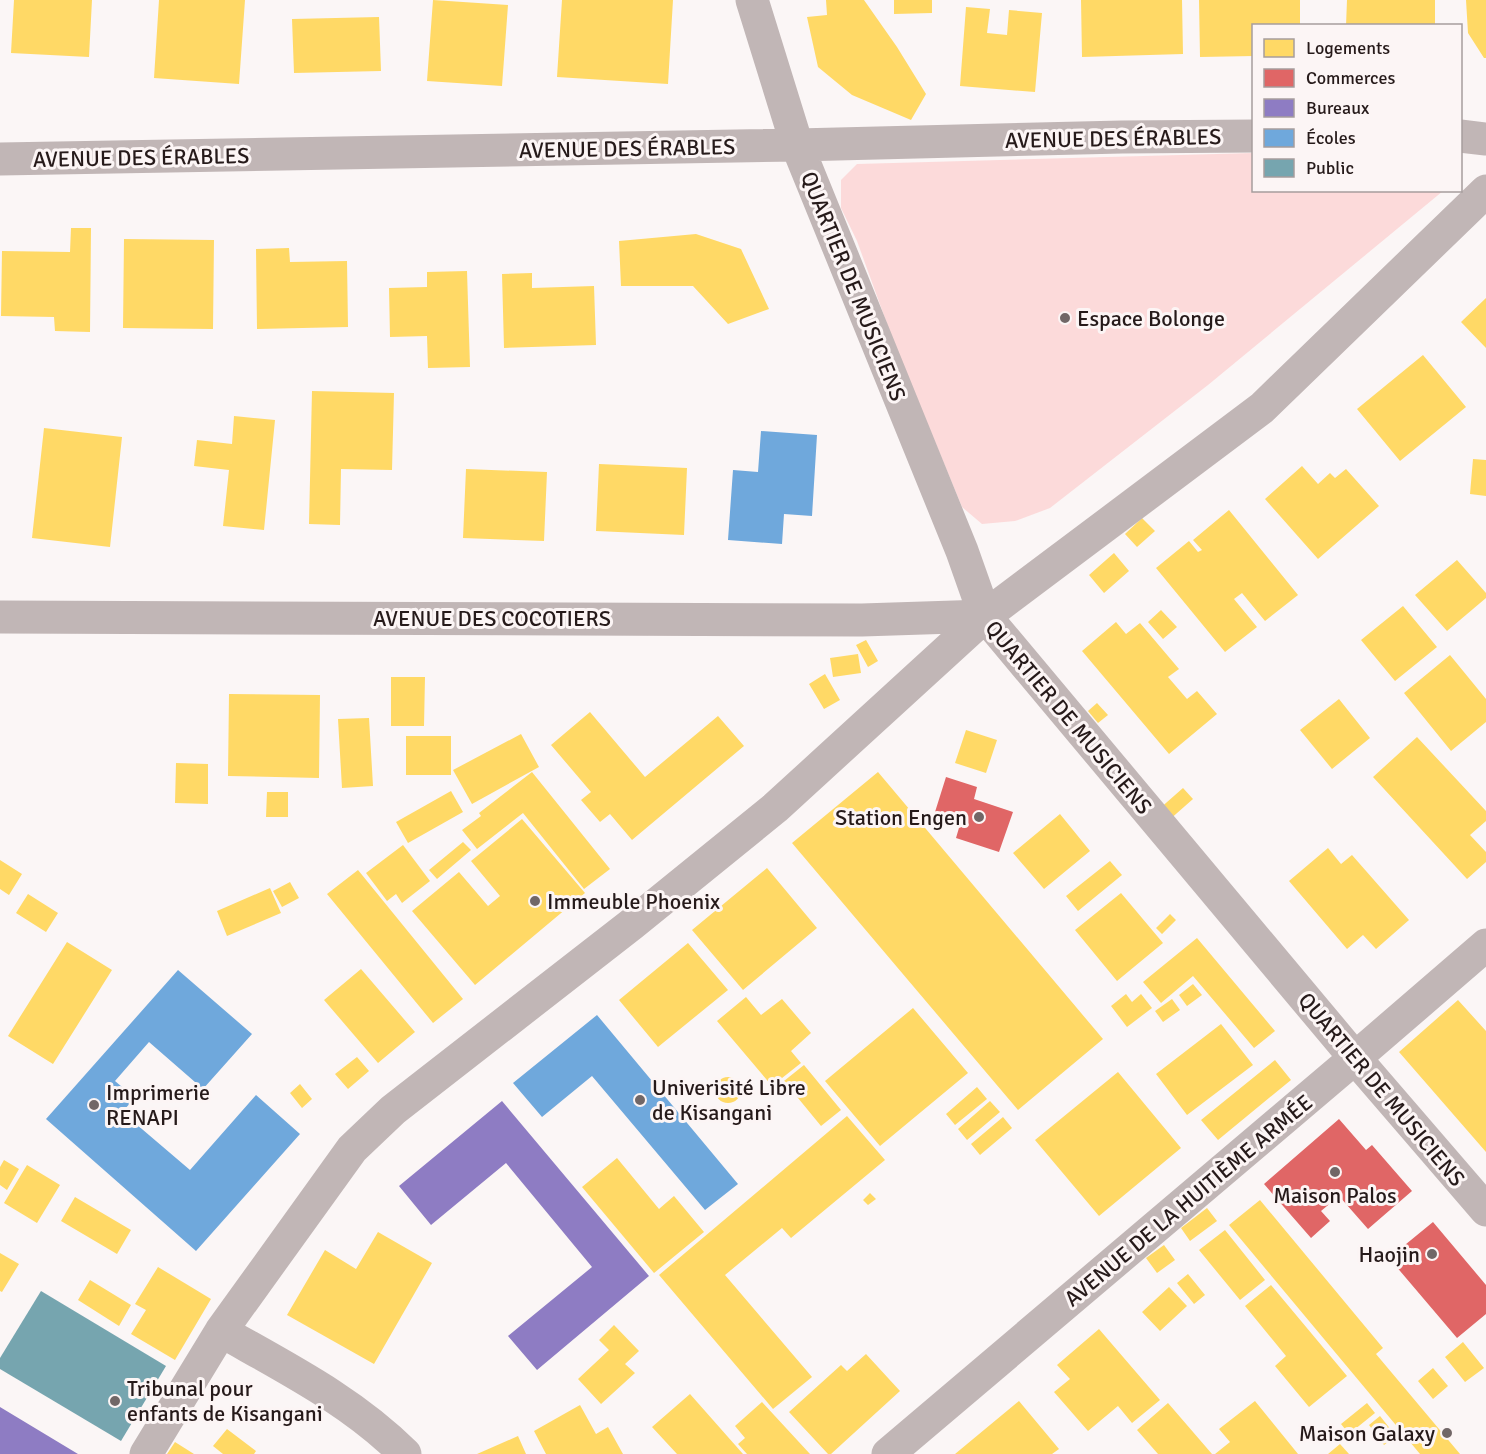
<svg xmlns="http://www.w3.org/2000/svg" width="1486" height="1454" viewBox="0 0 1486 1454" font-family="Signika,sans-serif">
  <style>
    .green { fill: #fcdada }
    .homes { fill: #ffd966 }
    .shops { fill: #e06666 }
    .offices { fill: #8e7cc3 }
    .schools { fill: #6fa8dc }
    .public { fill: #76a5af }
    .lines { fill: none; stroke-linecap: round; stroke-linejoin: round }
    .minor { stroke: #c1b6b6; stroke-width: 33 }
    .poi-dot { fill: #716767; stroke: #fcf5f5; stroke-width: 2 }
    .labels { text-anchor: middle; stroke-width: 6; stroke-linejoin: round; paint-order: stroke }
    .street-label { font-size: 22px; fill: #261a1a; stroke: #fcf5f5 }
    .poi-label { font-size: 22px; fill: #261a1a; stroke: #fcf5f5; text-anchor: start }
  </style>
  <rect width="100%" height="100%" fill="#fbf6f6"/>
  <!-- green -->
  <path class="green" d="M1253 153 1254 190 1443 191 1208 385 1050 508 1015 521 982 524 962 507 894 343 857 241 841 208V180L857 164Z"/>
  <!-- homes -->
  <path class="homes" d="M14 0H92L89 57 11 53Z
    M159 0H245L239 84 154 78Z
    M433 0 508 5 502 86 427 81Z
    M562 0H673L668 84 557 77Z
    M826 0H864L897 47 926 94 911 120 852 95 818 67 807 17 827 15Z
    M894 0H932V13L894 14Z
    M1081 0H1182L1183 54 1082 57Z
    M1199 0H1300V26H1254V56L1200 57Z
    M1347 0H1435V26H1346Z
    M1466 0H1486V58H1484L1468 33Z
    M966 7 990 9 987 33 1007 35 1009 10 1042 13 1035 92 960 86Z
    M379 17 381 71 294 73 292 19Z
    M71 228H91L90 332 55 331 54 317 1 316 2 251 70 252Z
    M696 234 741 249 769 309 728 324 693 286H621L619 241Z
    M124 239 214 240 213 329 123 328Z
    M289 248 290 262 347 261 348 327 257 329 256 249Z
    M467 271 470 367 428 368 427 336 390 337 389 288 427 287V272Z
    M532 273V288L594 286 596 345 504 348 502 274Z
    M1486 298V348L1461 322Z
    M1423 355 1466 407 1400 461 1357 409Z
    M312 391 394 393 392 470 341 469 340 525 309 524Z
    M234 416 275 420 264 530 223 526 229 470 194 466 197 440 232 444Z
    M44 428 122 437 110 547 32 538Z
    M1473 459 1486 460V496L1470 494Z
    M599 464 687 468 684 535 596 531Z
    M1302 466 1318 484 1330 473 1335 478 1346 469 1379 506 1318 559 1265 499Z
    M466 469 547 472 544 541 463 538Z
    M1229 510 1298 595 1265 621 1242 593 1234 599 1257 627 1225 652 1156 568 1189 541 1198 552 1202 550 1193 540Z
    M1142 518 1155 531 1137 547 1125 534Z
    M1114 553 1129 571 1104 593 1089 575Z
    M1457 560 1486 593V598L1447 631 1415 595Z
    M1403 606 1437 647 1395 681 1361 640Z
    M1161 610 1177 627 1163 639 1148 622Z
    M1116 622 1126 634 1140 623 1179 669 1168 677 1187 699 1197 691 1217 714 1169 754 1082 651Z
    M866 640 878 661 868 667 856 645Z
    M858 654 861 673 833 677 830 658Z
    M1450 655 1486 699V722L1451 751 1404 693Z
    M825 674 840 700 824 709 809 684Z
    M391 677H425L424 726H391Z
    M229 694 320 695 319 778 228 776Z
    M1339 699 1370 738 1332 769 1300 730Z
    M1097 703 1108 715 1098 723 1088 711Z
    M590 712 645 777 718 716 744 746 632 840 610 814 600 822 581 800 591 792 551 745Z
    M369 718 373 786 342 788 338 719Z
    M966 730 997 740 986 773 955 763Z
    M521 734 539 767 472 804 453 770Z
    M406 736H451V775H406Z
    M1417 737 1486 811V821L1470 835 1486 852V862L1467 879 1373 777Z
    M176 763 208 764V804L175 803Z
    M532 772 610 869 584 889 523 813 477 849 462 830 481 816 479 813Z
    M878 772 1103 1039 1018 1110 792 843Z
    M1183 788 1193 799 1168 821 1158 810Z
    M451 791 463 812 408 843 396 822Z
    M267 792H288V817H266Z
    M1060 814 1090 851 1044 889 1013 853Z
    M522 819 585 893 475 985 412 911 459 872 488 906 500 896 471 861Z
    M463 842 471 850 437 879 429 870Z
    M403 845 430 881 402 903 396 894 387 901 366 873Z
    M1328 848 1341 864 1352 855 1409 920 1376 949 1363 935 1347 949 1289 881Z
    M0 860 22 874 9 895 0 889Z
    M1110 861 1122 875 1078 911 1066 896Z
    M767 868 817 928 743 990 692 930Z
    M358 870 463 999 433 1023 327 894Z
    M290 882 299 898 282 907 273 891Z
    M270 888 281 913 227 936 217 911Z
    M1121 893 1163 943 1117 981 1075 930Z
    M28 894 58 913 46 932 16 913Z
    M1170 914 1176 920 1162 934 1156 928Z
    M1197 938 1275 1031 1254 1048 1193 976 1161 1003 1143 982Z
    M67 942 112 970 53 1064 8 1036Z
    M688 943 728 990 658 1047 619 1000Z
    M361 969 415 1032 378 1063 324 1000Z
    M1193 984 1202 995 1187 1006 1179 995Z
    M1126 994 1132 1002 1141 994 1152 1008 1127 1027 1111 1006Z
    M746 997 761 1015 782 999 811 1033 791 1051 801 1063 772 1086 717 1021Z
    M1172 999 1180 1010 1163 1022 1155 1011Z
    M1458 1000 1486 1031V1152L1399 1052Z
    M913 1008 968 1073 880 1146 825 1081Z
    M1221 1024 1253 1065 1187 1115 1156 1074Z
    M357 1057 369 1071 348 1089 335 1074Z
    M1275 1060 1291 1080 1218 1140 1201 1120Z
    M804 1065 841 1110 821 1126 784 1081Z
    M1118 1072 1181 1148 1099 1216 1035 1140Z
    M715 1090a13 13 0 1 1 26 0a13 13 0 1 1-26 0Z
    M300 1084 312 1099 302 1108 290 1093Z
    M977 1087 987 1099 955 1125 946 1114Z
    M990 1101 1000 1112 967 1140 958 1129Z
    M847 1116 885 1160 791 1238 782 1228 725 1275 812 1377 773 1409 659 1275Z
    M1003 1117 1012 1128 980 1155 971 1144Z
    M617 1158 659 1209 674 1196 704 1232 654 1273 582 1187Z
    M4 1160 19 1169 7 1190 0 1185V1167Z
    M27 1165 60 1185 37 1223 4 1203Z
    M870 1193 876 1199 868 1205 863 1200Z
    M75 1197 131 1230 117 1254 61 1221Z
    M1260 1200 1383 1348 1376 1354 1460 1454H1420L1229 1225Z
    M1207 1208 1217 1221 1190 1241 1181 1228Z
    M1225 1230 1265 1280 1240 1300 1199 1250Z
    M378 1232 432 1263 374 1364 287 1315 325 1250 356 1269Z
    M1164 1245 1175 1260 1157 1273 1146 1258Z
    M0 1253 19 1264 2 1292 0 1291Z
    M158 1267 211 1299 175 1360 131 1334 146 1310 135 1304Z
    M1188 1274 1205 1295 1194 1304 1177 1283Z
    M90 1280 131 1305 119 1326 78 1300Z
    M1271 1285 1347 1376 1309 1407 1275 1366 1286 1356 1245 1306Z
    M1169 1287 1187 1306 1160 1331 1142 1312Z
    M614 1325 639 1351 625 1364 635 1373 601 1404 578 1379 609 1350 599 1340Z
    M1099 1329 1160 1400 1132 1423 1118 1406 1088 1431 1054 1392 1070 1379 1057 1365Z
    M1463 1342 1484 1368 1465 1382 1445 1357Z
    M866 1354 900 1391 831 1454H828L789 1412 841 1365 847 1371Z
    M1433 1368 1448 1386 1433 1399 1418 1381Z
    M690 1394 743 1454H677L652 1427Z
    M1019 1401 1059 1449 1052 1454H955Z
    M1255 1401 1298 1454H1215L1230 1442 1219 1429Z
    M762 1402 810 1454H747L738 1444 745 1438 735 1426Z
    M1168 1403 1212 1454H1158L1137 1430Z
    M1367 1403 1375 1413 1349 1434 1341 1424Z
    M580 1405 596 1434 608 1427 623 1454H546L534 1431Z
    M1380 1416 1396 1436 1384 1445 1369 1425Z
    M227 1429 256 1451 254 1454H223L213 1446Z
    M518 1436 526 1454H477Z
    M175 1442 194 1454H167Z
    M1340 1444 1349 1454H1328Z"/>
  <!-- shops -->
  <path class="shops" d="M946 777 977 787 974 799 1013 812 999 852 956 838 961 821 935 812Z
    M1339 1119 1366 1150 1372 1145 1412 1191 1368 1229 1339 1196 1321 1211 1330 1221 1311 1238 1264 1184Z
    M1433 1222 1486 1285V1314L1457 1338 1389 1258Z"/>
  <!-- offices -->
  <path class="offices" d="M502 1101 649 1276 537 1370 508 1336 592 1267 506 1163 431 1225 399 1186Z
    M0 1407 78 1454H0Z"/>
  <!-- schools -->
  <path class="schools" d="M761 431 817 435 812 516 784 514 782 544 728 540 733 470 758 472Z
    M178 970 252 1034 203 1089 149 1042 115 1081 135 1098 122 1112 190 1170 256 1095 300 1134 196 1251 46 1119Z
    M597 1015 738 1184 705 1210 592 1076 542 1117 513 1083Z"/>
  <!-- public -->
  <path class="public" d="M41 1291 166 1366 121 1441 0 1369V1358Z"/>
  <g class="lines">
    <!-- minor -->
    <path class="minor" d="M752 0 797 145 962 551 985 616 1355 1058 1486 1210
      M1460 136 1486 139
      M0 159 797 145 1122 137 1254 136
      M0 617 862 620 985 616
      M221 1331C286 1368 352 1401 405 1454
      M146 1454 221 1331 352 1149 393 1110 632 924 775 808 985 616 1262 408 1486 191
      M888 1454 1355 1058 1486 945"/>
  </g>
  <!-- markers -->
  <g class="poi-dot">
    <circle cx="1065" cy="318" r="6"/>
    <circle cx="979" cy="817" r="6"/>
    <circle cx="535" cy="901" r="6"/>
    <circle cx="640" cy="1100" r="6"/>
    <circle cx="94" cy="1105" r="6"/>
    <circle cx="1335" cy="1172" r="6"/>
    <circle cx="1432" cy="1254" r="6"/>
    <circle cx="115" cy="1401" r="6"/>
    <circle cx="1447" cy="1433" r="6"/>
  </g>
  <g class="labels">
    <!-- street labels -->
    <g class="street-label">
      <text transform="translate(1113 138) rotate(-1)" y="8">AVENUE DES ÉRABLES</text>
      <text transform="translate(627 148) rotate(-1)" y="8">AVENUE DES ÉRABLES</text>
      <text transform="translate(141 157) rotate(-1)" y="8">AVENUE DES ÉRABLES</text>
      <text transform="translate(854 286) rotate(68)" y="8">QUARTIER DE MUSICIENS</text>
      <text x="492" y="626">AVENUE DES COCOTIERS</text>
      <text transform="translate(1069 717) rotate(50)" y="8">QUARTIER DE MUSICIENS</text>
      <text transform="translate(1382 1089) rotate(50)" y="8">QUARTIER DE MUSICIENS</text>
      <text transform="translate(1188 1200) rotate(-40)" y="8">AVENUE DE LA HUITIÈME ARMÉE</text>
    </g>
    <!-- poi labels -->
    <g class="poi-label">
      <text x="1077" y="326">Espace Bolonge</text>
      <text x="967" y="825" text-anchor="end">Station Engen</text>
      <text x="547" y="909">Immeuble Phoenix</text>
      <text x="652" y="1095">Univerisité Libre<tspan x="652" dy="25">de Kisangani</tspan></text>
      <text x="106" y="1100">Imprimerie<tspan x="106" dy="25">RENAPI</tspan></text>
      <text x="1335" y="1203" text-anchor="middle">Maison Palos</text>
      <text x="1420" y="1262" text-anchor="end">Haojin</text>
      <text x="127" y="1396">Tribunal pour<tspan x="127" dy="25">enfants de Kisangani</tspan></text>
      <text x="1435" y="1441" text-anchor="end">Maison Galaxy</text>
    </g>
  </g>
  <!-- legend -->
  <rect x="1252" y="24" width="210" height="168" fill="#fcf5f5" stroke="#a69d9d" stroke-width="1.5"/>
  <rect x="1264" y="39" width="30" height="18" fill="#ffd966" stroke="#a69d9d" stroke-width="1.5"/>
  <text x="1306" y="54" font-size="18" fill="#261a1a">Logements</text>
  <rect x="1264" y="69" width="30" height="18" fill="#e06666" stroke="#a69d9d" stroke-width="1.5"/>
  <text x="1306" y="84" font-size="18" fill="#261a1a">Commerces</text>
  <rect x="1264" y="99" width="30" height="18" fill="#8e7cc3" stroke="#a69d9d" stroke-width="1.5"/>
  <text x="1306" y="114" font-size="18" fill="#261a1a">Bureaux</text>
  <rect x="1264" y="129" width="30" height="18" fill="#6fa8dc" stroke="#a69d9d" stroke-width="1.5"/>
  <text x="1306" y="144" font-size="18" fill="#261a1a">Écoles</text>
  <rect x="1264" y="159" width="30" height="18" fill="#76a5af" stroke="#a69d9d" stroke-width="1.5"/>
  <text x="1306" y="174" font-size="18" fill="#261a1a">Public</text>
</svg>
